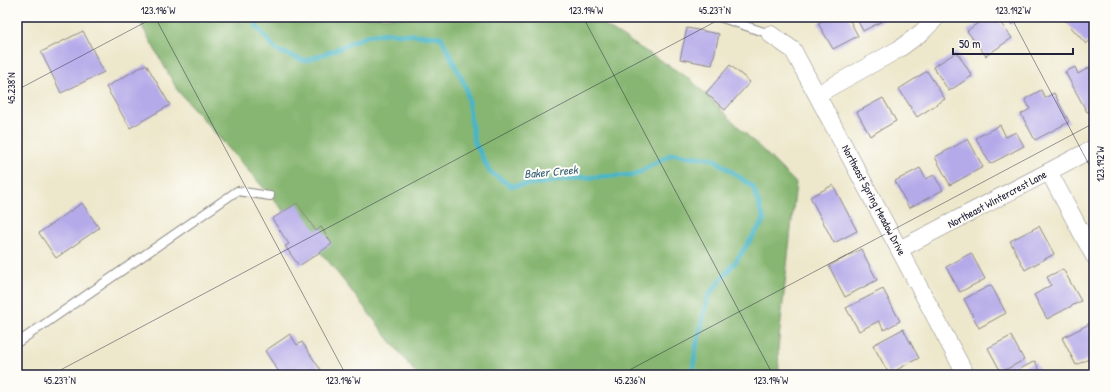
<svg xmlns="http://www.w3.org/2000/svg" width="1111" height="392" viewBox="0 0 1111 392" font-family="'Patrick Hand',sans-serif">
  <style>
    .forest { fill: #86b671; stroke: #546c56 }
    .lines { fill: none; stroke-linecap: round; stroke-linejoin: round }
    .stream { stroke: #49b5c6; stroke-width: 5 }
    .building { fill: #b5aae9 }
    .service-casing { stroke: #888483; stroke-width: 10 }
    .minor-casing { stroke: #888483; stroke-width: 18 }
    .service { stroke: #fff; stroke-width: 8 }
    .minor { stroke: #fff; stroke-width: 17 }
    .ticks { fill: none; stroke: #22223b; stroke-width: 1; stroke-opacity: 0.45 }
    .labels { text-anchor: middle; stroke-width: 4; stroke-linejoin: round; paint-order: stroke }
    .street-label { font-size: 11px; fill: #22223b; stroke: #fdfcf7 }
    .water-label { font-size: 12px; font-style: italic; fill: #325d73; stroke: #fdfcf7 }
    .neatline { fill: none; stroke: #22223b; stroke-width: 1.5 }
    .ticks-label { font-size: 10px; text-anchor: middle; fill: #22223b }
  </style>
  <rect width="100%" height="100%" fill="#fdfcf7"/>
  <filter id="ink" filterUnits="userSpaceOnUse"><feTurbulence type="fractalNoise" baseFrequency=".025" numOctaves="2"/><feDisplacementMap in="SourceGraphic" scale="8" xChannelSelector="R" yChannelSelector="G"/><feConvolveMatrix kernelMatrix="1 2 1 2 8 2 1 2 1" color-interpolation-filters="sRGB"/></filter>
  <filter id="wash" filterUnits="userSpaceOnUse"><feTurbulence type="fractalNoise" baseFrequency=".012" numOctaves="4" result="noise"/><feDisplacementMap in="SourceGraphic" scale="16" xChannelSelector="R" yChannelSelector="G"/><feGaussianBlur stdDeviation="0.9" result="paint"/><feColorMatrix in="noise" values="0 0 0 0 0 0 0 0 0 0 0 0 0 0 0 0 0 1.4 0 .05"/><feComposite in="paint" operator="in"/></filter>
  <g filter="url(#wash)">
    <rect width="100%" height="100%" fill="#ede7cb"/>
    <!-- forest -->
    <path class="forest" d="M137 17H591L690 79 796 183 778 348 779 375H417L329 262 178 91Z"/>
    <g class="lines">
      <!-- stream -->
      <path class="stream" d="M253 17 257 27 276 50 305 61 335 50 366 36 388 33 441 37 466 87 474 141 490 172 511 186 542 183 578 178 634 175 672 154 714 159 753 187 764 220 736 261 708 296 696 348 692 375"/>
    </g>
    <g id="blocks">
      <!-- building -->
      <path class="building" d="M829 17H848L858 36 833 49 818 23Z
        M856 17H887L888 18 863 31Z
        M986 17H996L1012 38 986 56 967 31Z
        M1005 17H1021L1012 25Z
        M1062 17H1094V37L1086 44Z
        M687 28 719 34 712 65 680 59Z
        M83 31 104 72 61 93 41 52Z
        M957 52 972 76 949 91 933 67Z
        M146 64 170 105 130 128 106 87Z
        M730 65 750 82 725 110 706 93Z
        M1094 65V108L1087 112 1065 72 1075 67 1078 74Z
        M927 71 945 99 917 117 899 89Z
        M1041 90 1045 98 1054 93 1069 122 1035 140 1021 114 1030 109 1025 99Z
        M883 98 896 121 870 136 857 112Z
        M1000 125 1006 137 1016 132 1024 146 990 164 976 138Z
        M968 139 983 167 950 185 935 157Z
        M920 168 926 179 934 175 943 190 909 208 895 181Z
        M833 185 857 231 834 243 810 197Z
        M82 203 99 228 56 258 39 233Z
        M297 203 316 231 321 227 332 244 299 266 285 246 289 244 272 219Z
        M1039 226 1054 254 1025 270 1010 241Z
        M861 249 877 280 845 297 829 266Z
        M971 253 985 279 960 292 946 267Z
        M1063 269 1081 301 1047 319 1034 295 1051 285 1047 277Z
        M991 285 1006 313 979 328 964 299Z
        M883 289 900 321 884 330 879 321 859 331 846 308Z
        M1091 323 1094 329V368L1089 359 1076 365 1062 338Z
        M903 329 919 358 889 374 873 345Z
        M290 334 297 345 302 342 324 375H281L265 351Z
        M1011 336 1024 360 1001 372 988 348Z
        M1035 361 1042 375H1009Z"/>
    </g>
  </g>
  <g filter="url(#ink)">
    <use href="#blocks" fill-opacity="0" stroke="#888483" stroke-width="1"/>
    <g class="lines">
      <defs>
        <path id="service" d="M719 17 770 34
          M17 343 237 191 270 196"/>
        <path id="minor" d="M770 34 793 50 966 375
          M818 94 899 49 922 32 937 17
          M1049 172 1094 256
          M900 249 1094 148"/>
      </defs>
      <!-- service casing -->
      <use href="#service" class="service-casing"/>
      <!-- minor casing -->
      <use href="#minor" class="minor-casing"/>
      <!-- service -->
      <use href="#service" class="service"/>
      <!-- minor -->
      <use href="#minor" class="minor"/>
    </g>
  </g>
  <!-- ticks -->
  <path class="ticks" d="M155 17 346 375M583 17 773 375M1011 17 1094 174M17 90 155 17M51 375 724 17M620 375 1094 123"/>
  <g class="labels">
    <!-- street labels -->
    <g class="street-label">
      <text transform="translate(997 199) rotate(-28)" y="4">Northeast Wintercrest Lane</text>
      <text transform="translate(874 200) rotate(62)" y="4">Northeast Spring Meadow Drive</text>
    </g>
    <!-- water labels -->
    <g class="water-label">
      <text transform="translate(551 172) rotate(-5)" y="4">Baker Creek</text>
    </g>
  </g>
  <!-- margin -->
  <rect width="1111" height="392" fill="none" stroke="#fdfcf7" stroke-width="44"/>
  <!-- scale -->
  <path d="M953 48v6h120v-6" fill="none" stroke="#22223b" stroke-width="2"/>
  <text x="959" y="48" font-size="12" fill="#22223b" stroke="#fdfcf7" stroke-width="3" paint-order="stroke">50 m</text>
  <rect x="22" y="22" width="1067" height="348" class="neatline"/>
  <g class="ticks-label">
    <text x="158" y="14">123.196°W</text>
    <text x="586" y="14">123.194°W</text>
    <text x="715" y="14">45.237°N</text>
    <text x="1013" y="14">123.192°W</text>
    <text transform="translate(11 88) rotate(-90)" y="4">45.238°N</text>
    <text transform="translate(1100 164) rotate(-90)" y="4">123.192°W</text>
    <text x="60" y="384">45.237°N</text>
    <text x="343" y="384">123.196°W</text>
    <text x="630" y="384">45.236°N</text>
    <text x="771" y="384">123.194°W</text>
  </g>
</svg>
